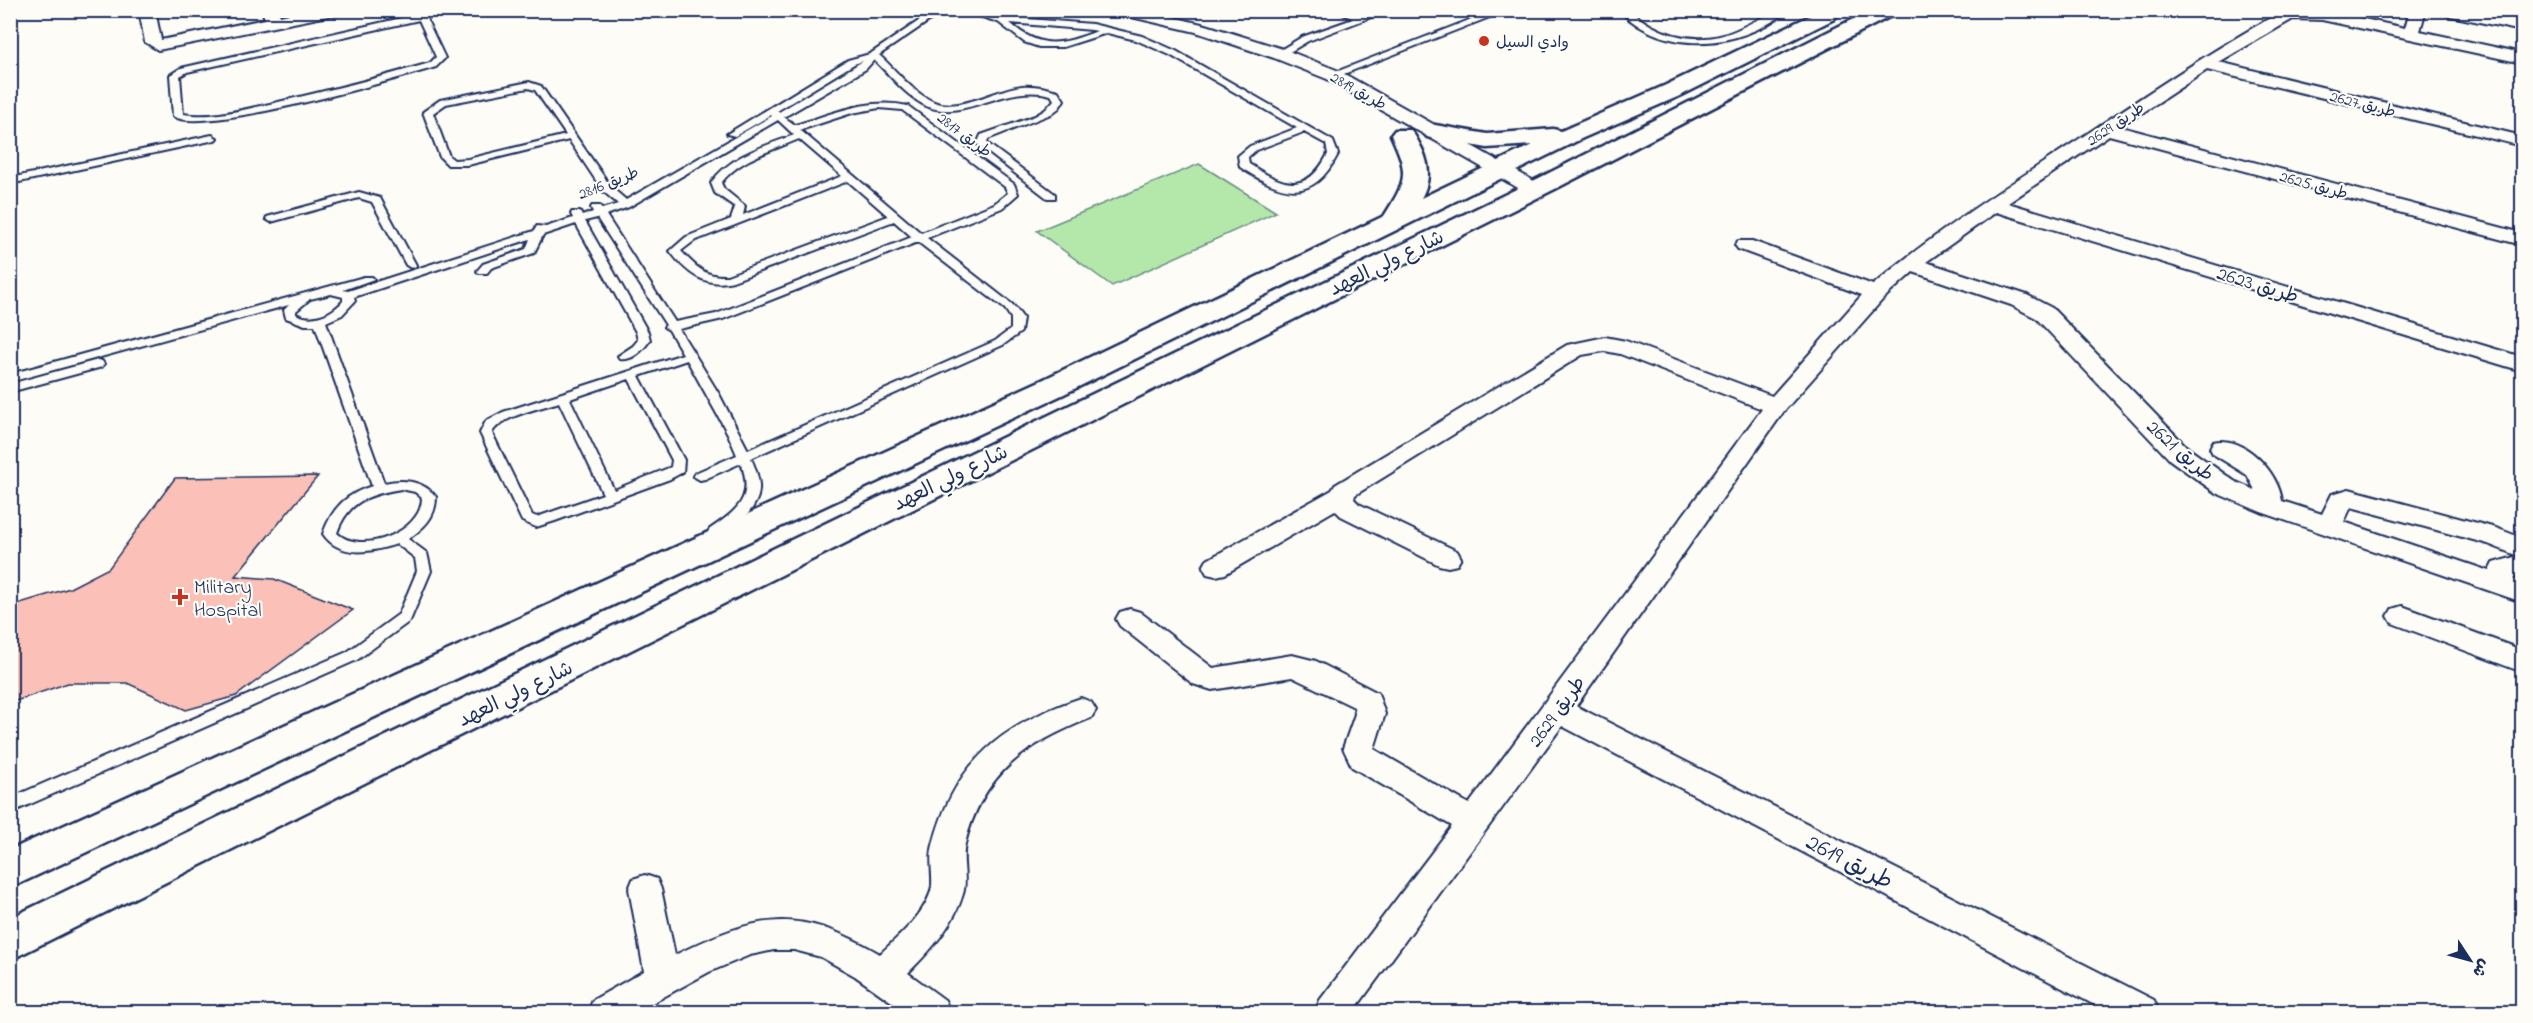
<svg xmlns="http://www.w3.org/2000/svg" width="2533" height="1023" viewBox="0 0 2533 1023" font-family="'Indie Flower','Playpen Sans Arabic',sans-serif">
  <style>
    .green { fill: #b4e8aa; stroke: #688c84; stroke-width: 1.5 }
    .building { fill: #fbc0b7; stroke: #1b2f5e; stroke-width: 1.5 }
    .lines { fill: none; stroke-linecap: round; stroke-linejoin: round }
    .service-casing { stroke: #1b2f5e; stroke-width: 4 }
    .minor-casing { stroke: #1b2f5e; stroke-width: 4 }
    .primary-casing { stroke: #1b2f5e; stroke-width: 5 }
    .service { fill: #fdfcf7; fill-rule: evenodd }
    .minor { fill: #fdfcf7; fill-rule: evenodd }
    .primary { fill: #fdfcf7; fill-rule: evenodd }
    .poi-dot { fill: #c8321e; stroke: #fdfcf7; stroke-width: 2 }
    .labels { text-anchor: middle; stroke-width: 4.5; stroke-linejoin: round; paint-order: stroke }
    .far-poi-label { font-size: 16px; fill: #1b2f5e; stroke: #fdfcf7; text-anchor: start }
    .far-street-label { font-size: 16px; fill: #1b2f5e; stroke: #fdfcf7 }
    .street-label { font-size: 20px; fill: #1b2f5e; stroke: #fdfcf7 }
    .poi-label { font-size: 20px; fill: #1b2f5e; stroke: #fdfcf7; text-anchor: start }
    .near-street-label { font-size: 24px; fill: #1b2f5e; stroke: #fdfcf7 }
  </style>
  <rect width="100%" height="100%" fill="#fdfcf7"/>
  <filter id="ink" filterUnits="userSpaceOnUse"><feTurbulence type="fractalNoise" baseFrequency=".0167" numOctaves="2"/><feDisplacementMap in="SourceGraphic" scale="12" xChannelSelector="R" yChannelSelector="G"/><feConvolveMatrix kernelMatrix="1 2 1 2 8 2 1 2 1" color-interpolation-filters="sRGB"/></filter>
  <g filter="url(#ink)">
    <!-- green -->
    <path class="green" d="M1199 164 1276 212 1112 286 1037 231Z"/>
    <!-- building -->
    <path class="building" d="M318 476 235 576 274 579 353 610 236 696 186 710 127 683H68L10 703V606L70 588 109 568 175 478Z"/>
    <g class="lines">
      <defs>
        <path id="service" d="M437 10H454L426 18 445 58 436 67C396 79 201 136 173 116L170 75 181 68ZM419 20 436 57 430 63C378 78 326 91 274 103 245 109 212 119 183 114L180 76 187 72Z
          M935 10H945L879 55C896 70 911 91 932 101 959 114 994 89 1022 86 1035 85 1046 88 1058 91L1064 100 1059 108 1051 114 988 139 987 143 1055 194V198H1047L977 144 981 135 1035 116 1045 110 1054 100 1051 95C1005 82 965 123 926 106 906 96 890 75 874 60L866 69 784 117 795 125C832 114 869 97 908 106L1014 184 1018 194 1002 208 927 238 1013 305 1023 318 1021 332 1003 345 751 458C755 467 760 480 759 490 758 510 732 532 715 537L710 535 708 532 710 529C738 510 754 498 741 463L705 479 700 480 693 476 695 473 737 455 728 434 687 360 639 376 684 460 683 472 670 479 555 521 536 527 522 521 480 433 486 421 503 412 683 354 669 330 664 327 666 325 597 218 585 221 648 332 650 340C643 350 633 361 620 359L618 356 633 346 638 340 636 332 576 224 543 235 534 253 491 268 487 273H479L477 271 483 264 526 249 530 239 354 297 355 301 342 315 326 322 384 483C403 479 423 480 436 497 436 517 424 528 408 539L427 553 431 571 410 621 357 660 10 813V798L347 652 399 614 417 571 415 558 397 544C372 552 340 559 323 534 332 508 346 494 372 486L315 325H305L286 318 284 310 289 305 10 382V374L364 277H372L374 279 343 290 348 291 534 231 537 226 546 227 573 218 571 214 572 212H580L582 216 593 212 591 208 592 206H600L602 209 618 204 603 191 569 140 468 165H448L440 157 423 112 440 100 529 82 541 86 611 187 626 200 772 116 771 115 735 136 727 134 848 60 870 54ZM863 61 779 112 777 111 854 64ZM528 88 535 90 566 135 468 159 454 160 449 156 433 113 446 104ZM879 108 902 110 1005 187 1008 193 994 204 921 233 800 130 852 113ZM778 120 794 135C763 147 731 155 711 183L715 193 735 207 731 219 686 237 670 251C686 272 704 288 733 281L894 221 912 237 716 314 675 322 606 215 629 207ZM799 139 842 176 743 215 745 206 724 189 721 183C740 158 772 151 799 139ZM848 181 888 216 727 276C705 277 696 267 681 251L694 241ZM918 242 1005 309 1011 318V329L995 341 748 450 719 394 679 329 723 319ZM331 294 343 297V301C332 314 313 323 296 314V311L310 299ZM629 379 672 460 671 467 614 490 570 399ZM559 402 603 494 537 517 532 515 492 433C500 416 542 408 559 402ZM401 489 415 492 422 498C422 532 361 556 337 533 348 501 370 494 401 489Z
          M960 10H975L1001 17 1092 24 1142 36 1176 51 1333 141 1338 154C1312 205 1281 194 1240 167L1238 156 1250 146 1297 128 1170 55 1136 40 1107 33 1063 47H1039L1024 42 998 22ZM1010 23 1092 30 1097 31C1062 45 1040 50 1010 23ZM1304 132 1326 144 1328 154C1306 196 1283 186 1249 164L1248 157 1256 150Z
          M1334 10H1347L1361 16 1377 10H1390L1308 41 1283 56H1277V52L1302 37 1353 19Z
          M1495 10H1508L1336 77 1328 75Z
          M1619 10C1633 10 1640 20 1652 26 1668 35 1687 39 1706 38 1738 37 1764 10 1789 10 1740 49 1665 57 1619 10Z
          M212 135 217 138 215 140 10 184V178Z
          M359 192 380 198 416 265 415 267 411 268 406 265 372 202 359 198 271 222 266 219 267 217Z
          M98 360 102 361 104 364 102 367 10 392V384Z"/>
        <path id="minor" d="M139 10H155L161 40 265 19 262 10H278L280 16 307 10H341L333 15 158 50 145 42Z
          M1112 10H1143L1206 25 1286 50 1339 71 1541 185 1544 189 1541 193H1527L1327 79 1274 58 1196 32 1114 13Z
          M2285 10H2323L2405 28 2410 10H2426L2420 31 2522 53V63L2322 20 2293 19 2219 62 2522 136V146L2207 70 2121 127 2522 233V245L2109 135 2008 203 2522 357V371L1996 212 1926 262 2027 295 2052 308 2188 448 2234 481 2255 490 2247 475 2213 454 2210 448 2213 442C2244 434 2279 473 2282 501L2322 514 2332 494 2349 489 2496 528 2522 538V573L2513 579 2522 582V602L2261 512 2216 493 2170 460 2036 318 2011 305 1913 272 1884 298 1784 411 1576 706 2154 1000 2159 1012H2108L1562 726 1353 1012H1315L1320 1000 1452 826 1352 767 1343 748 1355 714 1354 707 1292 677 1212 690 1193 684 1120 626 1116 619 1120 612 1130 609 1140 612 1213 668 1292 655 1316 661 1378 693 1385 714 1374 749 1469 804 1762 409 1620 354 1605 351 1582 355 1355 495 1354 499 1359 504 1457 551 1461 558 1457 565 1448 567 1439 565 1341 516 1335 510 1225 574 1216 576 1207 574 1203 567 1207 560 1332 490 1335 485 1567 345 1605 337 1626 341 1772 396 1862 295 1738 249 1735 245 1738 241H1752L1873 285C1935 232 2005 188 2073 143 2143 97 2211 50 2285 10ZM2351 507 2488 544 2518 556 2493 563 2489 571 2344 522Z
          M2438 10H2471L2522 21V31L2446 15Z
          M2402 606 2522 650V672L2392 623 2388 616 2392 609Z
          M1081 698 1091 702 1096 710 1091 718C1027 743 982 773 965 844 961 861 968 878 963 894 954 925 930 951 908 973L945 1000 950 1012H906L855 976 821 957 794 950H774L750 955 709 972 636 1012H588L593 1000 644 971 629 889 633 879 645 875 657 879 661 889 675 955C758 914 797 906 880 954 898 937 928 912 932 886 933 872 929 859 933 845 954 762 1003 724 1081 698Z"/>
        <path id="primary" d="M1871 10H1898L1895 14 1557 188 10 960V918L1539 178Z
          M1820 11H1834L1837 15 1834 19 1682 95 1583 138 1064 394 10 888V850L1042 380 1384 216C1407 180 1409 174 1391 135L1395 130H1411C1426 152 1435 174 1421 198L1532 145 1487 148 1427 137 1423 132 1427 127 1435 125 1487 134 1553 129 1561 131 1666 85Z"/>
      </defs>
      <!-- service casing -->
      <use href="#service" class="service-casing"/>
      <!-- minor casing -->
      <use href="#minor" class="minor-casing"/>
      <!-- primary casing -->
      <use href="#primary" class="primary-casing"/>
      <!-- service -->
      <use href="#service" class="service"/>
      <!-- minor -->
      <use href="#minor" class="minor"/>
      <!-- primary -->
      <use href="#primary" class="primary"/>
    </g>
  </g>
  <!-- markers -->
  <g class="poi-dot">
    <circle cx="1484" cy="41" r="6"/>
    <path d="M177 588h6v6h6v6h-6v6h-6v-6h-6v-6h6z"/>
  </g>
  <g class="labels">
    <!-- far-poi labels -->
    <g class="far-poi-label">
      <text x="1496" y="47">وادي السيل</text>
    </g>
    <!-- far-street labels -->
    <g class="far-street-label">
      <text transform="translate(1359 90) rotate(29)" y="6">طريق 2819</text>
      <text transform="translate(2363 103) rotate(14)" y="6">طريق 2627</text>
      <text transform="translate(2115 123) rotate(-34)" y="6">طريق 2629</text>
      <text transform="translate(965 134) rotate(37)" y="6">طريق 2817</text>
      <text transform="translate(608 182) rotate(-22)" y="6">طريق 2816</text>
      <text transform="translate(2314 184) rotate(15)" y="6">طريق 2625</text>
    </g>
    <!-- street labels -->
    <g class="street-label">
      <text transform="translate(1386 262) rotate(-26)" y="7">شارع ولي العهد</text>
      <text transform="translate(2258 284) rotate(17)" y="7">طريق 2623</text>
      <text transform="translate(2181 450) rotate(41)" y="7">طريق 2621</text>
      <text transform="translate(950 477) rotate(-26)" y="7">شارع ولي العهد</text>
      <text transform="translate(515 693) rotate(-26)" y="7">شارع ولي العهد</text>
      <text transform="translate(1556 711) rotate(-54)" y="7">طريق 2629</text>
    </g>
    <!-- poi labels -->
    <g class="poi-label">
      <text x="194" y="593">Military<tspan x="194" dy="23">Hospital</tspan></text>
    </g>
    <!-- near-street labels -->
    <g class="near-street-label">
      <text transform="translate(1850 861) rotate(27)" y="8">طريق 2619</text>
    </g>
  </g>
  <!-- margin -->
  <rect width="2533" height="1023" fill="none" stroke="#fdfcf7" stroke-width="36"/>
  <rect x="18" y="18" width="2497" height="987" fill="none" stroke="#1b2f5e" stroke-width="2" filter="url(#ink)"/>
  <!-- north arrow -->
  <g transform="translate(2470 960) rotate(126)" stroke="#fdfcf7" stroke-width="4.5" paint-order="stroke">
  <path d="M0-4.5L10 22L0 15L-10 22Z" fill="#1b2f5e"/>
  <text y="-9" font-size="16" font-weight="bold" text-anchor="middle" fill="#1b2f5e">ش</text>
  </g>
</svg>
